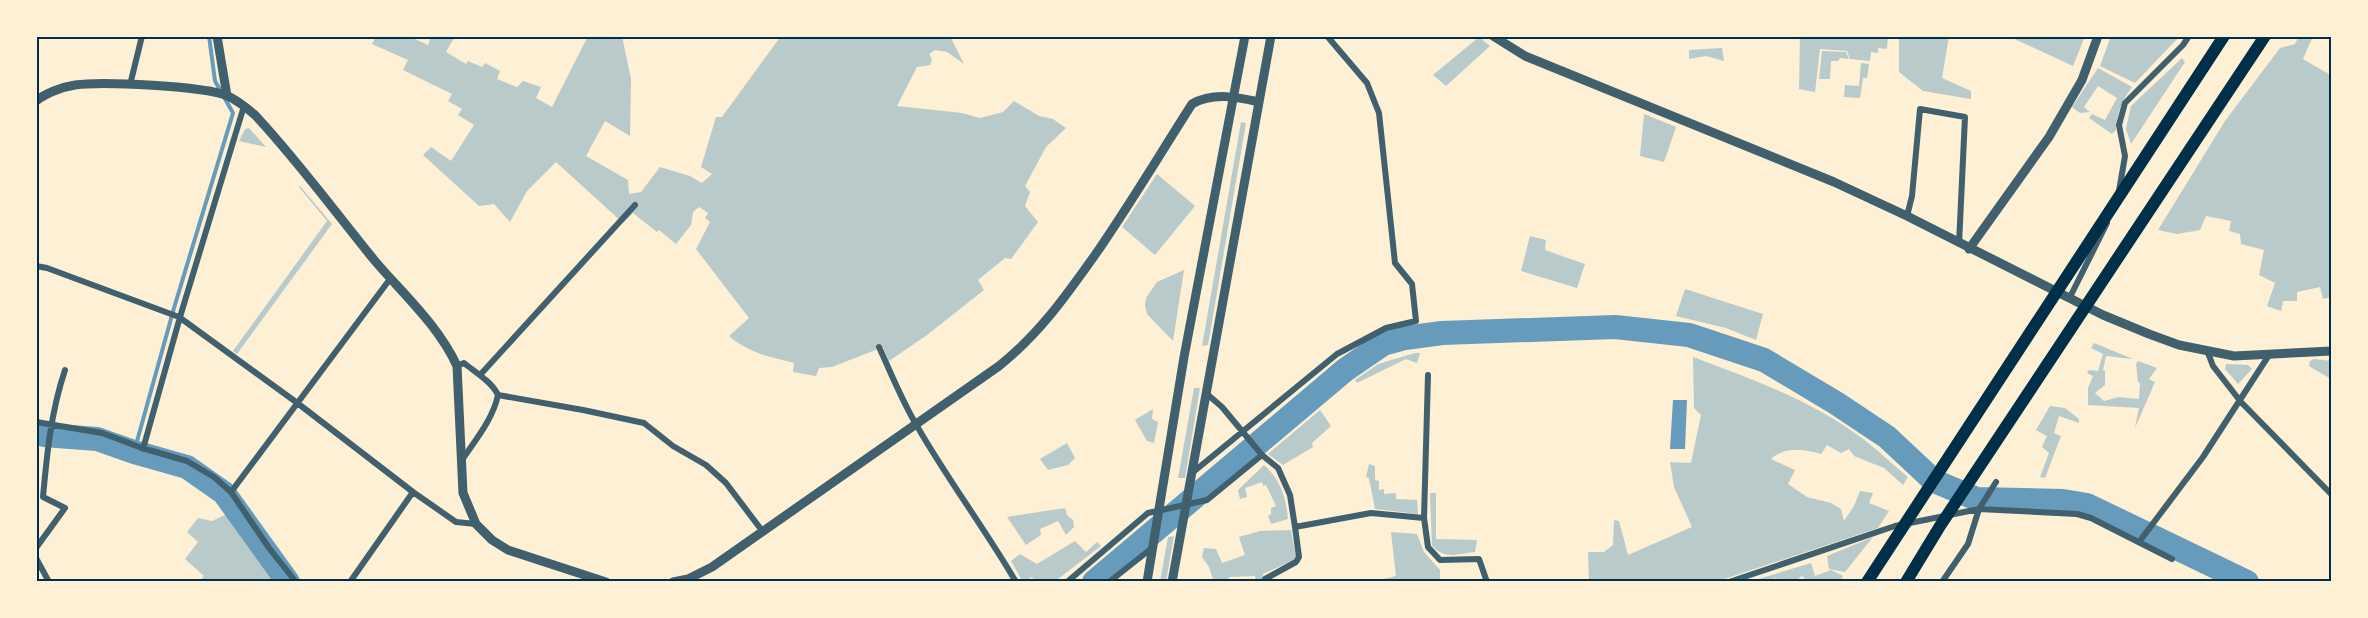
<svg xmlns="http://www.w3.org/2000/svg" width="2368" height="618" viewBox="0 0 2368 618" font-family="'Libre Baskerville',serif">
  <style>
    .green { fill: #b9caca }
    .water { fill: #669bbc }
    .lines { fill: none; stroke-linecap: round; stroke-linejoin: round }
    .stream { stroke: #669bbc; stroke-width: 4 }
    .river { stroke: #669bbc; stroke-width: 24 }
    .minor { stroke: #3f606c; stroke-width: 6 }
    .tertiary { stroke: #3f606c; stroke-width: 9 }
    .motorway { stroke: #003049; stroke-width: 12 }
    .neatline { fill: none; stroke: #003049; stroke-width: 2 }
  </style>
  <rect width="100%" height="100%" fill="#fdf0d5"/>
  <!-- green -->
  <path class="green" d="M376 36H408L428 45 431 36H455L446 52 466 64 468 61 482 67 485 63 500 71 497 79 517 87 523 81 541 87 536 98 552 107 588 36H622L631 79 630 136 605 121 586 156 628 180 629 194 641 192 660 167 690 176 702 183 712 174 701 167 716 117H722L781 36H950L964 64 947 52 935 50 929 54 932 59 930 65 917 67 897 106 962 113 980 118 1003 112 1014 101 1039 116 1053 119 1066 128 1046 147 1025 186 1030 192 1025 206 1038 222 1011 259 1005 258 978 280 984 290 927 335 889 361 883 347 832 367 819 368 816 376 793 372 794 363C770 357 749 353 729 336L749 318 696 249 710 222 705 218 708 213 699 207 693 212 691 225 676 244 659 230 657 232 633 213 623 223 556 162 527 191 510 222 494 204 479 206 423 155 431 147 451 161 474 125 458 115 462 109 448 101 452 94 403 70 408 60 372 44Z
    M1800 36H1888L1887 49 1878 48V53L1871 52 1870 61 1850 59 1847 51 1820 49 1815 92 1799 89Z
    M1902 36H1949L1942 78 1971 91V99L1923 91 1899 72V38Z
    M2008 36H2085L2073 66Z
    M2111 36H2180L2135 83 2100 66Z
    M2299 36H2313L2303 59 2332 76V297L2323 299 2320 287 2297 292V301H2283L2281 311 2267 306 2275 283 2259 275 2264 250 2241 244 2240 234 2229 231 2231 221 2206 216 2200 230 2177 234 2158 230 2225 121 2280 48 2295 44Z
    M1479 37 1490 46 1446 86 1433 75Z
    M1722 48 1724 61 1706 56 1689 59V50Z
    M1822 51 1846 52 1849 59 1840 58 1838 61H1831L1830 79H1819Z
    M2182 58 2185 62 2131 144 2126 129 2131 106Z
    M1861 63 1869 64 1867 78H1863L1860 98 1844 97 1845 85 1859 86Z
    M2098 68 2132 87C2121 102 2117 112 2116 130L2112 134 2089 118 2092 114 2105 120 2117 98 2098 86 2084 107 2090 112 2080 113 2072 107Z
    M1644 114 1676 127 1664 162 1640 156Z
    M1241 122 1246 123 1208 345 1202 346Z
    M249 128 266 147 239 141 245 129Z
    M1157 174 1195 206 1155 255 1122 227Z
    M300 186 332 224 237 354 233 351 327 221 299 187Z
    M1530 236 1546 240 1545 250 1585 264 1577 288 1521 271Z
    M1184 270 1173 341 1147 314 1145 306 1146 298 1157 282Z
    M1685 289 1763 314 1756 340 1726 328 1676 316Z
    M2094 343 2133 359 2106 356 2103 370 2105 371V385L2095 393 2104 401 2119 397 2139 399 2140 383 2138 382 2136 364 2138 361 2157 368 2149 379 2155 382 2135 428 2139 408 2088 405V388L2093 376 2087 373 2089 370 2098 371 2103 354 2091 348Z
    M1415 353H1420L1417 363 1406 359 1357 383 1355 380 1378 364Z
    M1693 357C1751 379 1809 399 1859 436 1876 448 1892 464 1908 477L1903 485 1884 468 1854 456 1849 449 1841 453 1827 445 1821 454C1804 449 1785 446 1771 459L1795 470 1788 484 1807 497 1831 503 1841 509 1844 521 1854 506 1860 491 1873 493 1869 503 1889 511 1878 528 1715 582H1589L1588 552H1604L1613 545 1614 520 1619 521 1628 555 1692 527 1674 487 1670 462 1691 463 1701 415 1694 408Z
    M2314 359 2332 361V372L2329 378 2309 366 2310 361Z
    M2226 364 2248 365 2252 369 2238 384 2225 369Z
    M1194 388H1200L1185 478H1178Z
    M2050 406 2065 408 2079 419V423L2059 416 2054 433 2061 436 2045 478 2040 477 2049 453 2042 447 2047 436 2036 430Z
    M1153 409 1152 419 1158 422 1154 443 1147 441 1135 420Z
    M1320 410 1331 426 1312 443 1313 447 1283 465 1268 454Z
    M1067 443 1075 458 1068 465 1048 470 1040 459Z
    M1369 464 1375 466V480L1379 481V490L1384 489V494L1396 493V499L1417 500 1418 514 1375 509 1369 478 1366 477Z
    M1264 465C1281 480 1286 498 1288 519L1271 524 1268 516 1271 514V508L1276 506 1266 485 1263 486 1262 482 1245 488 1247 497 1240 499 1238 490Z
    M1430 493H1436V539L1477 540 1475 552C1458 554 1443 560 1432 545Z
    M237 505 293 582H199L204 576 185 559 198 542 187 532 198 518 212 521 227 514Z
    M1065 508 1067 515 1073 520 1074 527 1066 535 1058 521 1040 529 1041 535 1026 545 1007 517Z
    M1291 530 1296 557 1294 560 1263 574 1262 582H1256L1255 576 1229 577 1228 580 1214 582 1209 567 1202 557 1204 548 1216 549 1222 563 1245 555 1239 537 1260 531Z
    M1391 532 1417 534 1424 552 1440 570V582H1372L1396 576Z
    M1174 536 1166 582H1160L1168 537Z
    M1873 537 1845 572 1829 569 1827 556Z
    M1075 541 1086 552 1097 542 1101 546 1054 582H1035L1032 577 1023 582 1011 561 1020 554 1037 564Z
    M1811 563 1815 576 1831 570 1843 576 1840 582H1808L1802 576 1794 582H1782L1776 578 1765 582H1749Z"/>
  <!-- water -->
  <path class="water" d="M1673 400H1687L1685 449H1670Z"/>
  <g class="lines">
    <!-- stream -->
    <path class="stream" d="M134 452 174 308 233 113 215 81 209 36"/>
    <!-- river -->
    <path class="river" d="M36 431 44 435 97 439 134 452 187 467 224 493 288 582
      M1094 582 1345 370 1383 344 1405 338 1442 333 1615 327 1689 335 1764 360 1836 403 1887 437 1934 481 1977 499 2063 501 2087 505 2247 582"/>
    <!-- minor -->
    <path class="minor" d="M130 85 142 36
      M2119 191 2125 156 2119 125 2125 103 2183 45 2189 36
      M1907 216 1912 196 1920 109 1965 117 1959 244
      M36 266 47 268 179 317 296 402 413 492 456 522 476 524
      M2070 297 2107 223
      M879 347C891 373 902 401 917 426 948 480 985 529 1016 582
      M2208 353 2213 366 2241 402 2332 495
      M457 366 464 363C475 372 492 382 498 395L583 410 644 423 673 446 706 465 726 483 763 532
      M480 375 635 205
      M1428 375 1424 518 1428 547 1440 560 1479 559 1487 582
      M1207 394 1222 407 1262 455 1278 468 1290 495 1295 527
      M36 422 102 433 142 448 187 461 214 477 231 492 269 548 296 582
      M143 449 180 317 244 106
      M462 460C476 439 493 419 498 395
      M1192 473 1337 354 1386 328 1416 321 1412 284 1395 263 1379 113 1367 83 1327 36
      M231 492 390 279
      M2139 542 2203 457 2269 355
      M36 548 65 508 43 497C47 453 51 412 65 370
      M36 558 49 582
      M350 582 413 492
      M1067 582 1148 513 1207 500 1262 455
      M1109 582 1152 548
      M1265 582V579L1296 562 1299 557 1295 527 1371 513 1424 518
      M1729 582 1895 526 1979 509 1996 482
      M1942 582 1968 544 1979 509 2077 514 2091 518 2172 559"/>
    <!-- tertiary -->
    <path class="tertiary" d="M217 36 227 96
      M1493 36 1525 56 1834 182 1907 216 2103 315 2149 334 2179 345 2234 356 2332 351
      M36 101C46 93 62 87 75 85 101 81 205 86 228 96 238 101 247 108 255 115 298 161 335 212 375 261 404 295 438 325 457 366L463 493 476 524 492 540 508 550 606 582
      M1969 249 2049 137 2082 80 2098 36
      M673 582 688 579 712 567 999 366C1039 334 1066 296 1095 255 1129 206 1160 154 1192 104 1213 92 1237 97 1259 102
      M1147 582 1184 357 1245 36
      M1172 582 1271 36"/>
    <!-- motorway -->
    <path class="motorway" d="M1867 582 2224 36
      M1906 582 1940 526 2265 36"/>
  </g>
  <!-- border -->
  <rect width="2368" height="618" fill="none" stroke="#fdf0d5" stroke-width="75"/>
  <rect x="38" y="38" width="2292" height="542" class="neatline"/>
</svg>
